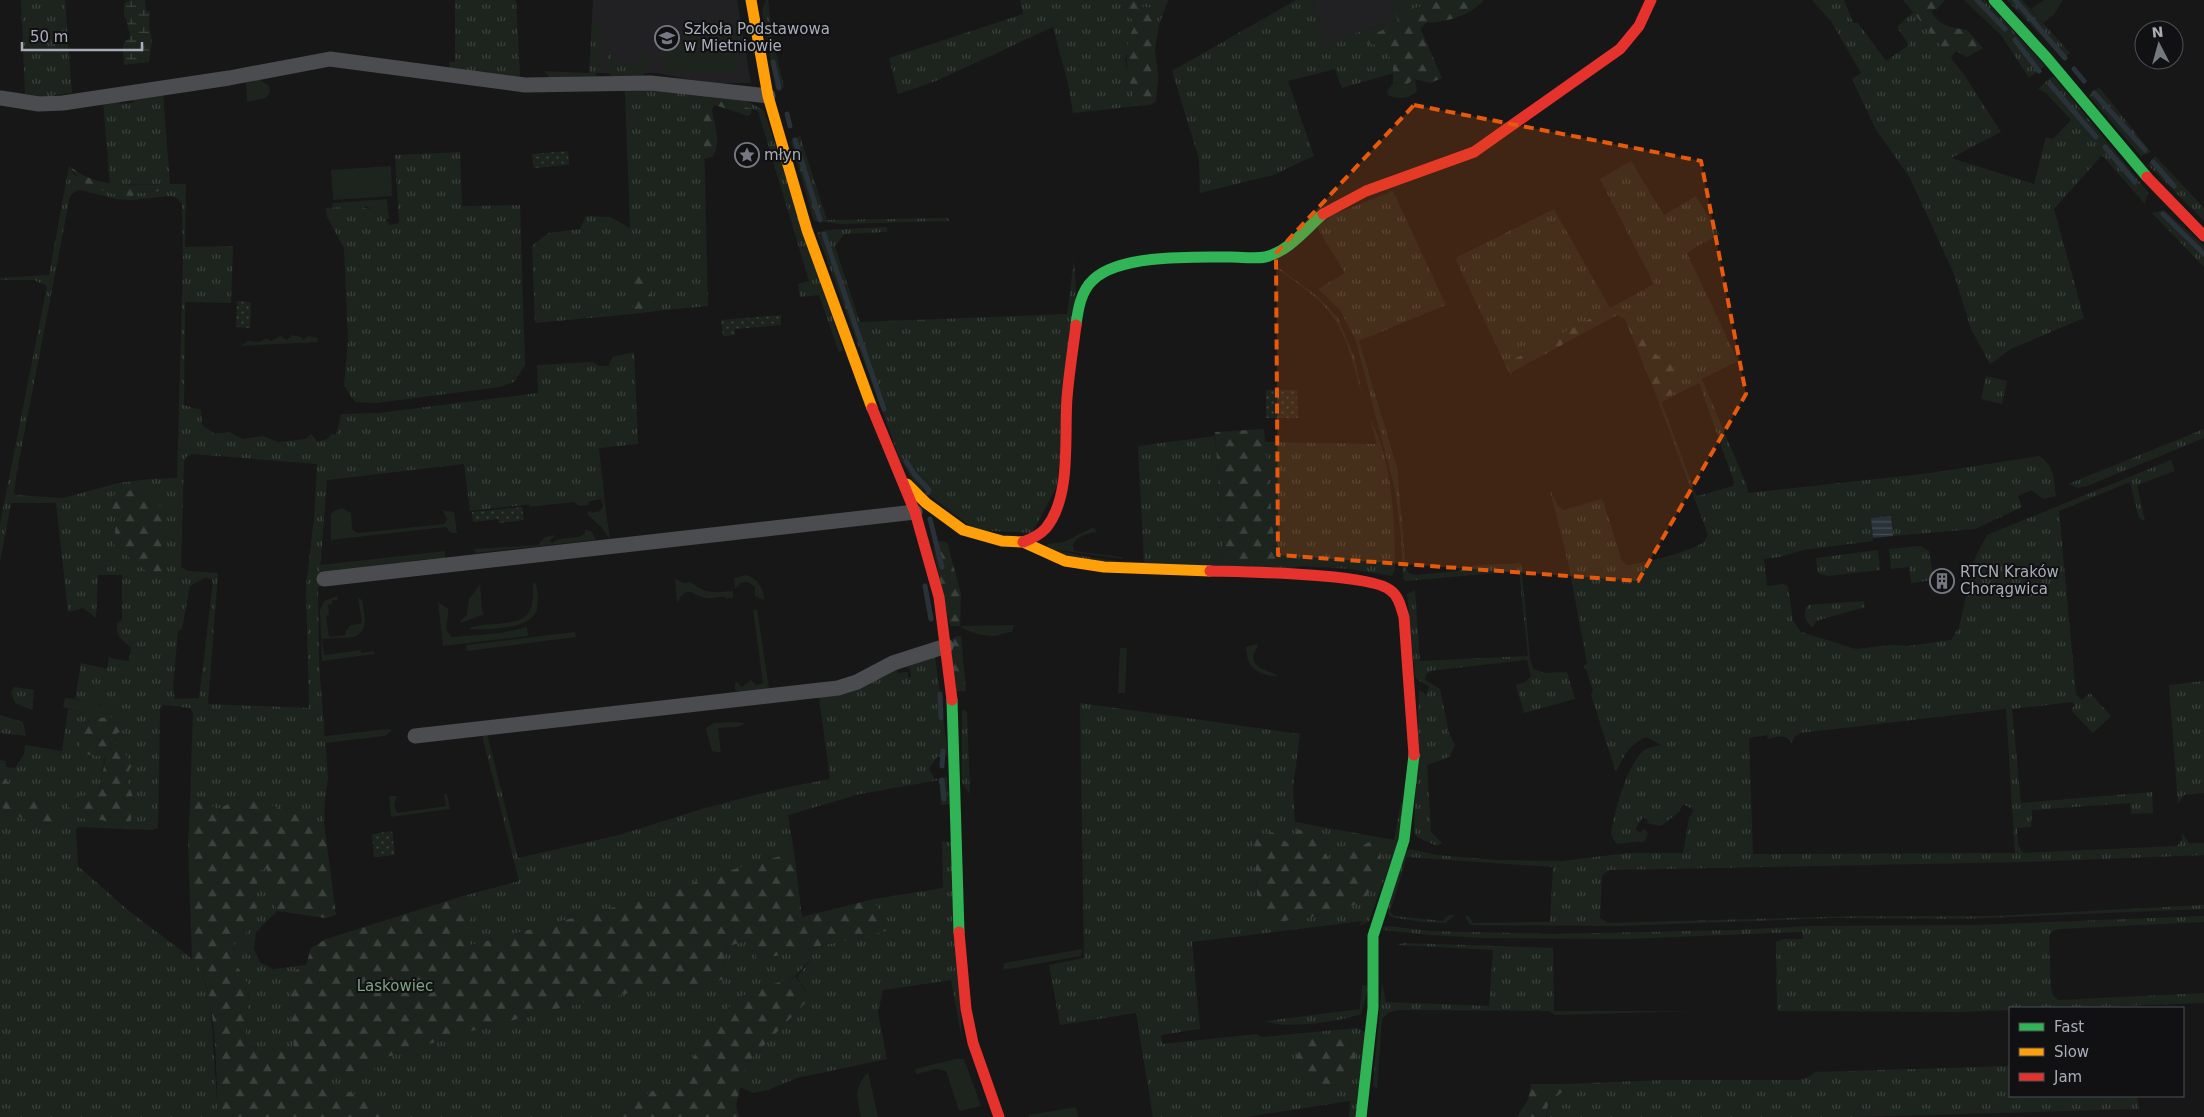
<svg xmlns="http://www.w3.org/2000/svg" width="2204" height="1117" viewBox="0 0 2204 1117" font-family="'DejaVu Sans',sans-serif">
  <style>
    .built { fill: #212123 }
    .grass { fill: url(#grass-tufts); fill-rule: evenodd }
    .forest { fill: url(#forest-firs) }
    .wetland { fill: url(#wetland-marsh) }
    .park { fill: url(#park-dots) }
    .garden { fill: #1d241e }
    .water { fill: url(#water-rules) }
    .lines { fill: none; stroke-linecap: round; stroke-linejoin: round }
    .stream { stroke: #2a3239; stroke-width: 5 }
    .street { stroke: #4b4c50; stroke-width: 15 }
    .fast { stroke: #30b455; stroke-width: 11 }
    .slow { stroke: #ff9f0a; stroke-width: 11 }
    .jam { stroke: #e5322d; stroke-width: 11 }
    .marked { fill: #e8590c; fill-opacity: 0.2; stroke: #e8590c; stroke-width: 4; stroke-dasharray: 10 6; stroke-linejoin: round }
    .labels { text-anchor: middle; stroke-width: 4; stroke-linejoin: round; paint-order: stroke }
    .poi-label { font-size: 15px; fill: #a8adb8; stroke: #111113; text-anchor: start }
    .park-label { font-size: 15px; fill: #7fa381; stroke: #111113 }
  </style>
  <defs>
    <pattern id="grass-tufts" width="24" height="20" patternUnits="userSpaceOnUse" patternTransform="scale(1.25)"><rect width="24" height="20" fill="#1d241e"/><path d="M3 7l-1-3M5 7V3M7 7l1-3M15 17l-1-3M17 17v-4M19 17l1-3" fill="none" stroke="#3b413d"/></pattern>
    <pattern id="forest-firs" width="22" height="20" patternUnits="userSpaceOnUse" patternTransform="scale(1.25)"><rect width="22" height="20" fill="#1d241e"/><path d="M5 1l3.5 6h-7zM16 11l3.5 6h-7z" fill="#3b413d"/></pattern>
    <pattern id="wetland-marsh" width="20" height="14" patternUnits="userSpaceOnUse" patternTransform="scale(1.25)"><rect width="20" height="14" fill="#1d241e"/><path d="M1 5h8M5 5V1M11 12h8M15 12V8" fill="none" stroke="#3b413d"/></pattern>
    <pattern id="park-dots" width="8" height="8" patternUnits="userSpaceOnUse" patternTransform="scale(1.25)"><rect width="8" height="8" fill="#1d241e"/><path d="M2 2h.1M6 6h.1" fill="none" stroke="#3b413d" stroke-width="1.8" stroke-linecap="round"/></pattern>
    <pattern id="water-rules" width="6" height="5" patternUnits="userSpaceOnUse" patternTransform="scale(1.25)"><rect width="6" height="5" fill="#2a3239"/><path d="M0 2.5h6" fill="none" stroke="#464d54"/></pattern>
  </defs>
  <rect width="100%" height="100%" fill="#171717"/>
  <!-- built -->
  <path class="built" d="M593 0H737L751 83H708L656 73H589Z
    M1312 0H1390L1398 20 1326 42Z"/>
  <!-- grass -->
  <path class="grass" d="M21 0H65L72 93 54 95 53 99 3 95V90L25 94Z
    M455 0H516L520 76 503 80 450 71 449 62H455Z
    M766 0H768L772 36 784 87 776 89 762 10Z
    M1020 0H1122L1123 9 1136 24 1125 60 1136 106 1073 113 1068 84 1053 27 936 81 898 94 889 58 1023 14Z
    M1137 0H1168L1159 25 1153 8 1143 7 1137 2Z
    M1296 0H1312L1326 42 1398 20 1390 0H1466L1414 15 1435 61 1342 88 1335 69 1288 81 1314 156 1273 175 1200 193 1199 159 1172 71Z
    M1812 0H1844L1853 23H1858L1886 61 1909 45 1897 27 1913 12 1963 73 2001 132 1951 158 2034 184 2046 137 2053 139 2071 120 2046 93 2038 89 2049 79 2054 77 2148 192 2145 204 2102 155 2054 209 2084 318 2011 349 1990 364 1971 329 1954 274 1910 178 1875 128 1852 79 1861 73 1831 21Z
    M1964 0H1985L2045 66 2029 78 2001 35Z
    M2007 0H2022L2070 53 2063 59Z
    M592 26 602 27 599 70 594 78 553 82 544 71 589 73Z
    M611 51 612 63H641V51C650 56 648 68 643 76H611L607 71 608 55Z
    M650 87C684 90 736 89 764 111L843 350 839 352 819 295 800 297 798 284 809 281 758 111 703 95 708 306 656 311V304L647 291 642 272 632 269 633 314 535 323 532 246 548 233 580 229 586 216 610 217 630 228 625 90H587L594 88Z
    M2099 87 2151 152 2141 156 2089 96Z
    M163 93 170 184H186L185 247 233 246 231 303 185 302 184 405 201 410 202 425 215 434 229 432 243 439 263 436 278 442 306 439 311 434 318 442 327 439 332 434 336 435 341 414 378 413 538 393 537 365 593 362 599 366H608L613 357 634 352 638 444 599 448 604 496 470 511 464 464 327 480 320 572 440 558 441 560 318 587 319 663 328 777 325 799 324 823 252 799 238 800 217 809 201 799 190 804 193 712 190 708 163 705 160 709 158 828 152 830 78 827 76 830 78 866 129 911 199 964 210 999 218 1117H0V807L40 827 23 808 12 801 9 783 0 773V760L6 761V767L15 768 24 754 25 745 62 751 68 709 82 713H100L103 705 75 699 81 663 107 669 109 657 113 659 129 661 131 648C122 638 116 639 117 623L122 620V575H98L96 618 83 608 68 612 56 503H11L0 562V524L47 286 34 280H0V278L49 275 69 166 74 175 132 196 138 193 170 190V184L110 185 103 101 118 99 121 104 133 103 135 97ZM80 190 116 199 131 200 171 196 177 198 182 204 183 263 177 478 149 479 118 483 63 498 16 495 14 492 17 471 67 212C69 202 68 192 80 190ZM192 454 317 464 314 519 306 586 309 708 208 704 218 573 188 571 181 567 184 462 186 457ZM115 494 162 548V561L168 573 114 545 116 520 111 501ZM205 578 211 579 213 583 199 698 175 699 173 687 178 631 182 629 190 586ZM120 716 114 735 115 744 122 749 126 777 134 800 118 827 102 820 80 818 75 796H98L112 718Z
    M800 136 827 220 948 218 949 221 841 224 814 221 791 141Z
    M460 152 462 206 520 205 525 365 514 382 500 387 376 403 356 402 351 397 344 385 348 340 344 248 327 217 326 208C351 206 375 202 390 225L399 223 395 155Z
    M2155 156 2204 208V221L2148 165Z
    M1631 161 1664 215 1696 196 1720 235 1699 245 1687 253 1738 361 1702 379 1747 486 1748 493 1931 473 2039 456C2054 465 2054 479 2056 496L2043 499 2032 490 2018 496 2022 507 1975 529 1893 536 1890 516 1872 518 1873 541 1803 550 1780 557 1764 559 1767 586 1783 584 1788 586 1793 621 1801 632 1856 649 1891 645 1908 646 1951 640 1959 627 1975 558 1987 535 2171 460 2175 471 2137 485 2145 521 2139 518 2130 482 2059 511 2076 694 2082 700 2090 693 2111 716 2093 733 2071 710 2075 705 2072 702 2012 709 2021 803 2152 792 2153 813 2131 814 2130 803 2032 810 2031 827 2017 828 2018 845 2023 853 2177 846 2182 840V833L2189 843H2204V855L2024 862 1609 870 1602 876 1600 918 1608 923 1856 916H1993L2204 905V909L1962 919 1830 918 1618 926 1470 925 1465 916H1469L1473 923 1550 922 1553 867 1407 857 1390 912 1394 916 1443 921 1449 915H1455L1445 923 1422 922 1391 917 1388 913 1390 894 1405 852 1410 849 1437 855 1497 860 1562 861 1628 853H1683L1689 818 1694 810 1683 804 1679 812 1661 826 1647 823 1648 820 1643 817 1635 829 1640 833 1643 829 1648 832 1645 841 1617 844 1613 839 1611 832C1616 810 1626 763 1646 749 1650 747 1657 746 1661 745L1646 737C1628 746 1625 754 1616 772L1591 695 1593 691 1586 669 1583 667 1587 663 1569 567 1550 490 1558 506 1564 510 1601 499 1603 501 1622 561 1627 565C1643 564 1692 551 1704 542 1705 541 1707 536 1708 535L1658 400 1674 393 1678 377 1673 365 1654 353 1633 314 1610 308 1505 364 1455 258 1554 209 1610 308 1654 284 1600 179ZM1699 383 1734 482 1733 486 1698 496 1696 495 1662 404 1663 401ZM2006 709 2015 853 1753 854 1749 738 1767 735 1768 739C1778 737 1785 733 1792 743L1794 737 1800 733Z
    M1393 191 1446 305 1359 341 1397 467 1406 568 1409 573 1414 575 1459 571C1468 562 1506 565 1521 563L1530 659 1533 669 1546 673 1567 672 1575 699 1524 713 1516 685 1526 682 1531 676 1527 660 1430 671 1426 674 1425 680 1440 689 1449 733 1455 745 1449 757 1427 765 1431 832 1442 843 1437 846 1417 837 1414 833 1419 690 1427 695 1429 686 1421 682 1415 677 1407 594 1415 590 1420 661 1528 656 1519 571 1406 581 1403 579 1401 536 1395 490 1356 341 1340 310 1318 289 1345 273 1316 226 1327 217Z
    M2164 210 2204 246V267L2152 213Z
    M887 227V232L844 234 835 247 860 322 1067 314 1074 260 1076 290 1057 486 1032 533 975 530 916 485 899 457 817 233 826 230Z
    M1279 268 1318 297 1338 318 1355 359 1362 395C1354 367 1347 332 1327 309 1314 294 1296 282 1279 270L1274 269Z
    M1986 376 2007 381 2002 404 1981 399Z
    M1370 420C1393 457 1395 526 1395 569L1392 576 1350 569 1303 566 1276 570 1093 563 1066 557 1046 548 1048 544 1063 542 1057 545 1058 550C1086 558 1114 562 1144 562L1138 446 1215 436 1224 563 1275 562 1265 442 1377 444Z
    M2204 429V438L2087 486 2078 488 2068 484Z
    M1920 546 1929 551 1934 580 1911 583 1909 567 1891 569 1889 549Z
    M1878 550 1880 570 1828 576 1818 573 1816 558Z
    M1864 601 1865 607 1816 621 1813 628C1805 621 1802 615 1808 605Z
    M935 656 948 755 937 757 929 769 935 779 947 777 949 804 941 805 939 780 860 794 788 815 794 852 714 875 667 893 471 945 460 933 472 916 463 896 519 881 483 739 484 731 573 721 574 726 487 734 518 858 619 835 705 808 783 788 830 779 819 697 897 668 898 673 908 672V677H911L910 669 905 667Z
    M2204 681V793L2184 795 2178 804 2169 685Z
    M14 687 34 690 32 710 15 703 11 692Z
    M1080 703 1300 734 1293 787 1295 822 1394 840 1401 802 1404 804 1399 840 1369 921 1359 926 1363 921 1192 942 1200 1029 1161 1035 1162 1044 1257 1034 1261 1037 1356 1028 1366 1032 1357 1117H1349L1350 1101 1246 1117H1153L1136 1013 1060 1025 1049 965 1084 958ZM1298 829 1311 835 1331 861 1372 842 1380 844 1382 870 1365 900 1336 913 1279 922 1258 912 1254 838 1272 832 1288 843ZM1323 1035H1339L1357 1047 1352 1077 1323 1090C1296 1076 1289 1065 1305 1038Z
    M962 710 967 711 970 794 962 783Z
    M0 715 23 722 26 736 0 733Z
    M942 841 951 842 962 1040 951 980 883 990 878 1012 887 1059 797 1078 768 1090 753 1093 740 1087 746 1064 810 998 797 977 813 957 795 976 739 997 700 1037 690 1071 604 1117H386L369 1098 318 1084 334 1073 374 1070V1061L475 1030 568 1006 643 990 700 986 724 979 725 947 754 938 757 960 886 931 874 899 943 888Z
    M266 867 277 911 256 932 254 949 260 962 273 969 306 965 291 1020 294 1050 245 1047 249 986 236 964 234 941 251 929 257 907V872Z
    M2204 916V922L2059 929 2053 931 2049 937 2051 988 2053 995 2058 1000 2204 993V1003L2065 1008H2010V1010L1961 1012 1777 1011 1776 942 1784 939H1803L1802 932 1625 939 1483 938 1430 935 1383 930V927L1388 926 1430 931 1555 934 1735 930 1809 926 1976 925Z
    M1404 943 1553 948 1554 1011H1690L1555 1015 1549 1011 1397 1010 1388 1013 1382 1019 1377 1089 1373 1085 1382 982 1386 1002 1489 1006 1493 950 1397 945Z
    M1362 985 1369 986 1361 1014C1342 1021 1285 1030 1266 1021L1360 1009Z
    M2010 1066V1096H2137L2139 1109 1852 1117H1547L1548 1104 1562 1092 1566 1084 1663 1080H1798L1808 1077 1816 1072Z"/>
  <!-- forest -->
  <path class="forest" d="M1122 0H1137V2L1143 7 1153 8 1159 25 1155 47 1158 77 1156 101 1150 105 1136 106C1129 79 1119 50 1136 24L1123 9Z
    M1445 0H1484C1470 16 1446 22 1426 23L1420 29 1442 78 1430 83 1415 79 1406 85 1393 83V64L1384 46 1369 44 1367 36 1392 27 1398 20 1395 13Z
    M1903 0H1945L1937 9 1931 11C1938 26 1952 28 1967 30L1983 48 1967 57 1956 51 1951 58Z
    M703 95 752 109 751 114 748 116 715 105 712 109C714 123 722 145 712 157L704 159Z
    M69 166C100 190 133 185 170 184L171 190 138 193 132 196 112 194 82 182Z
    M631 269 642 272 648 291 656 304V311L633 314Z
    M1610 308 1633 314 1654 353 1673 365 1678 377 1674 393 1658 400 1625 319 1617 315 1512 372 1511 376 1505 364Z
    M1264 429 1276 562 1224 564 1215 432Z
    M141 488C172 499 160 535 162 558 162 564 166 568 168 573L152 576 114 545 116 520 110 501 115 494Z
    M939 541 947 542 961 594 960 626H950L933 548Z
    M957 636H961L966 691H955L950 640Z
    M120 716 127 723 122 731 114 735 115 744 122 749 132 764 126 777 134 800 130 825 118 827 102 820 80 818 68 806 75 796 98 795 106 757 85 754 73 732 90 719Z
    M0 773 9 783 12 801 23 808 36 798 60 817 59 822 40 827 0 807Z
    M201 799 217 809 238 800 252 799 324 823 336 915 326 918 277 911 266 868 257 872V907L251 929 234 941 236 964 249 986 245 1047 294 1050 291 1020V973L306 965 311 948 326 939 463 896 472 916 460 933 471 945 667 893 714 875 794 852 802 917 874 899 886 931 757 960 753 939 725 947 724 979 700 986 643 990 568 1006 475 1030 374 1061 375 1070 334 1073 319 1083 369 1098 386 1117H218C216 1082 218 979 192 959L188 845 190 804Z
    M1298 829 1311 835 1331 861 1372 841 1380 844 1382 870 1365 900 1336 913 1279 922 1258 912 1254 838 1272 832 1288 843Z
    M795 976 810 998 746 1064 736 1105 739 1117H604L690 1071 700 1037 739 997Z
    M1323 1035H1339L1357 1047 1352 1077 1323 1090C1296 1076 1289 1065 1305 1038Z
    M1531 1084H1566L1562 1092 1548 1104 1546 1117H1517L1528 1100Z"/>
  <!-- wetland -->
  <path class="wetland" d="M131 0H145L146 10 150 12 149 26 152 41 149 62 124 65 123 47 125 40 130 39V36L126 18 124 17V3Z"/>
  <!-- park -->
  <path class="park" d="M568 151 569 165 534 168 532 154Z
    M237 301 251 302 250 328 236 327Z
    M781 315V325L735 329V335L723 336 721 320Z
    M1266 390H1297L1298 418H1266Z
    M522 507 524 520 499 523 498 519 473 522 472 512Z
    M392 831 395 855 374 857 372 834Z"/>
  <!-- garden -->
  <path class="garden" d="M2044 0H2063L2054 15 2043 23 2031 9Z
    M665 36H738V72H665Z
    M259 79 269 86 270 92 266 98 247 102 246 82Z
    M1415 79 1417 91C1410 99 1397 100 1388 95L1387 91 1393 83 1406 85Z
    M391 166 392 196 333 200 331 170Z
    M387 199 389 218 387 220 367 207H333L332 203Z
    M292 335 301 337 303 340 308 336 317 338 318 342 240 346 248 341 260 342 266 338 271 341 281 336 287 340Z
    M604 496 610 540 603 529 588 515V511L592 513 600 511 603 506 601 499 590 501 588 505 579 506 574 502 530 507 529 504Z
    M342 508 351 513 352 529 358 533 444 524 447 519 442 510 454 512 457 533H451L446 527 331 540V514L334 511Z
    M1094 527 1097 532C1086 534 1080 535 1073 544L1074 551 1121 557 1123 559 1058 550 1057 545Z
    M585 529 592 532 596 540 475 553 474 549 538 545 545 537 555 535 550 541 552 543C562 535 576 541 585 533Z
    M445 551V559L441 560 440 558 409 561V564L320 572V565Z
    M746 575C758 578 764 589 764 600L755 596V587L748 582 740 583 735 589 734 578Z
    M675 579 684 583 691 582C705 595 716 592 733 591V597L727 599 725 597C719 596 714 599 708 598 693 597 688 582 677 603Z
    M533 582 536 584C538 593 539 604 536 612 528 630 485 630 468 629 485 620 521 629 530 610 534 602 533 591 533 582Z
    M480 585 482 610 484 614 461 623 460 621 467 615 469 599Z
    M337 596 338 600H332V604L328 605 329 615 326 616 329 637 346 635V630L349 629V626L362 623 358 597 362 600C364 613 370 629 355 637L322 639 324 655 361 650V653L374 651V654L322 661 320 610 324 601Z
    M438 602 448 609C450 620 441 627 452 637L501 633 527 627 528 636 443 646Z
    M757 609 769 689 740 692 735 690V683L737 682 742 687 751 680 756 685 763 683 753 610Z
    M1014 625 1012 632C1005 632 999 636 992 636 983 636 967 632 960 626Z
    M575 632 576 637 467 651 466 645Z
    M1256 644 1258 646C1242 670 1272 669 1278 677 1257 674 1247 669 1246 647Z
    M1120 648H1127L1125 693H1118Z
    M65 698C79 699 95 702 108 708L109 713 105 716 100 713H82L63 707Z
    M734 722 746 723 738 727 718 728 721 753 712 751 706 730 707 727 714 723Z
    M388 729 392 730 385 736 325 743V736Z
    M444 794H447L450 809 391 817 389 796H397L394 805 397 813 446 806Z
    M1082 949 1081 956 1003 970 1004 963Z
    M956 1059H964L981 1106 959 1111 946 1071 936 1069 916 1074 915 1069Z
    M868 1072 878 1117H861C857 1096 853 1089 868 1072Z
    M1076 1107 1078 1117H1029V1115Z"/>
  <!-- water -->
  <path class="water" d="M1891 516 1893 536 1873 538 1871 518Z"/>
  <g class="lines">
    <!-- stream -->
    <path class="stream" d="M1977 0 2005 29
      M2015 0 2065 58
      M2015 40 2039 71
      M773 62 779 88
      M2074 69 2084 81
      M2050 84 2096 137
      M2094 93 2145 150
      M787 114 790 126
      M795 140 820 220
      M2105 147 2135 182
      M2153 162 2174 186
      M2163 214 2204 254
      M824 234 884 409
      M906 461 915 475 929 490 928 493
      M930 519 942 567
      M925 586 931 619
      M940 694 941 718
      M942 766 943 751
      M942 780 944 799"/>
    <!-- street -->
    <path class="street" d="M0 98 39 104 63 103 229 78 330 59 525 85 651 83 768 96
      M324 579 915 512
      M415 736 838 688 857 682 893 663 946 646"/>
    <!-- fast -->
    <path class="fast" d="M1994 0 2047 58 2147 177
      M1076 325C1078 309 1081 291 1093 280 1119 254 1195 257 1231 257 1241 257 1255 259 1265 257 1288 252 1306 229 1323 214
      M952 700 959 932
      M1361 1117 1373 1008V936L1404 840 1414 755"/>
    <!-- slow -->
    <path class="slow" d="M751 0 768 96 807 230 872 408
      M907 484 926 503 963 530 1002 541 1023 542 1065 561 1104 567 1210 571"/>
    <!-- jam -->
    <path class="jam" d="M2147 177 2204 236
      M1323 214 1366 191 1474 152 1620 49 1639 26 1651 0
      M872 408 915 512 939 597 952 700
      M1023 542C1031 539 1040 535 1046 528 1072 496 1064 436 1067 398 1069 373 1073 349 1076 325
      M1210 571C1243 572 1369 573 1390 590 1399 596 1401 608 1404 617L1414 755
      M959 932 966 1009 973 1043 999 1117"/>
  </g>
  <!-- marked area -->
  <path class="marked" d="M1414 105 1701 161 1746 394 1638 581 1278 555 1276 253Z"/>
  <!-- icons -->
  <defs>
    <symbol id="school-ring" viewBox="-11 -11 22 22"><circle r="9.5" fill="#111113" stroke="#757880" stroke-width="1.5"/><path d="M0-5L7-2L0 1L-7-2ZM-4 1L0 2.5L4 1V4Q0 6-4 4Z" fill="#757880"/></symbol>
    <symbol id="sight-ring" viewBox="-11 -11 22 22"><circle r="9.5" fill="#111113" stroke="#757880" stroke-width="1.5"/><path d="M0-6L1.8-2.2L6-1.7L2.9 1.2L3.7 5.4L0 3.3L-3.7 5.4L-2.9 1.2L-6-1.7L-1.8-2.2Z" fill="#757880"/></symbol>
    <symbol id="building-ring" viewBox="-11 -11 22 22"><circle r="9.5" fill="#111113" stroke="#757880" stroke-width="1.5"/><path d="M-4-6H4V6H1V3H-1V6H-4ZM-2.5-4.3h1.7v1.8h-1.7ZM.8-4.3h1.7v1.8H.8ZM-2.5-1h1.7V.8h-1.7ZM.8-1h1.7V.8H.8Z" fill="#757880"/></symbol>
  </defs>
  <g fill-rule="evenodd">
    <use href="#school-ring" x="653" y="24" width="28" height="28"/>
    <use href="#sight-ring" x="733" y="141" width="28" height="28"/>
    <use href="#building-ring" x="1928" y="567" width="28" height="28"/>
  </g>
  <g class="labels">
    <!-- poi labels -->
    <g class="poi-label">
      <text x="684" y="34">Szkoła Podstawowa<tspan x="684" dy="17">w Mietniowie</tspan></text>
      <text x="764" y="160">młyn</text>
      <text x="1960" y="577">RTCN Kraków<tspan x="1960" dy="17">Chorągwica</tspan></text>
    </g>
    <!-- park labels -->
    <g class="park-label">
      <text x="395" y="991">Laskowiec</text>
    </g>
  </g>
  <!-- legend -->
  <rect x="2009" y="1007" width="175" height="90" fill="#111113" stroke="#4d4f55"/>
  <rect x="2019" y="1023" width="25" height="8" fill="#30b455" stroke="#4d4f55"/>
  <text x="2054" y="1032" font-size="15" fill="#a8adb8">Fast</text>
  <rect x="2019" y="1048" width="25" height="8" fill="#ff9f0a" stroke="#4d4f55"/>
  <text x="2054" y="1057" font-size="15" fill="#a8adb8">Slow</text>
  <rect x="2019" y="1073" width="25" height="8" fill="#e5322d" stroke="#4d4f55"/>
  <text x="2054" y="1082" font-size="15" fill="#a8adb8">Jam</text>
  <!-- north arrow -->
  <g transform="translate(2159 45) rotate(354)"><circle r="24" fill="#111113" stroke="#4d4f55"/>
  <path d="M0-4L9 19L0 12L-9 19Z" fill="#757880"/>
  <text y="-8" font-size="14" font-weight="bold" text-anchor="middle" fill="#a8adb8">N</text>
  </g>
  <!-- scale -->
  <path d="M22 42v8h120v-8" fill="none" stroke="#a8adb8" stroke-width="2.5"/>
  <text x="30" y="42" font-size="15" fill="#a8adb8" stroke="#111113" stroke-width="4" paint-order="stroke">50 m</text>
</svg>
